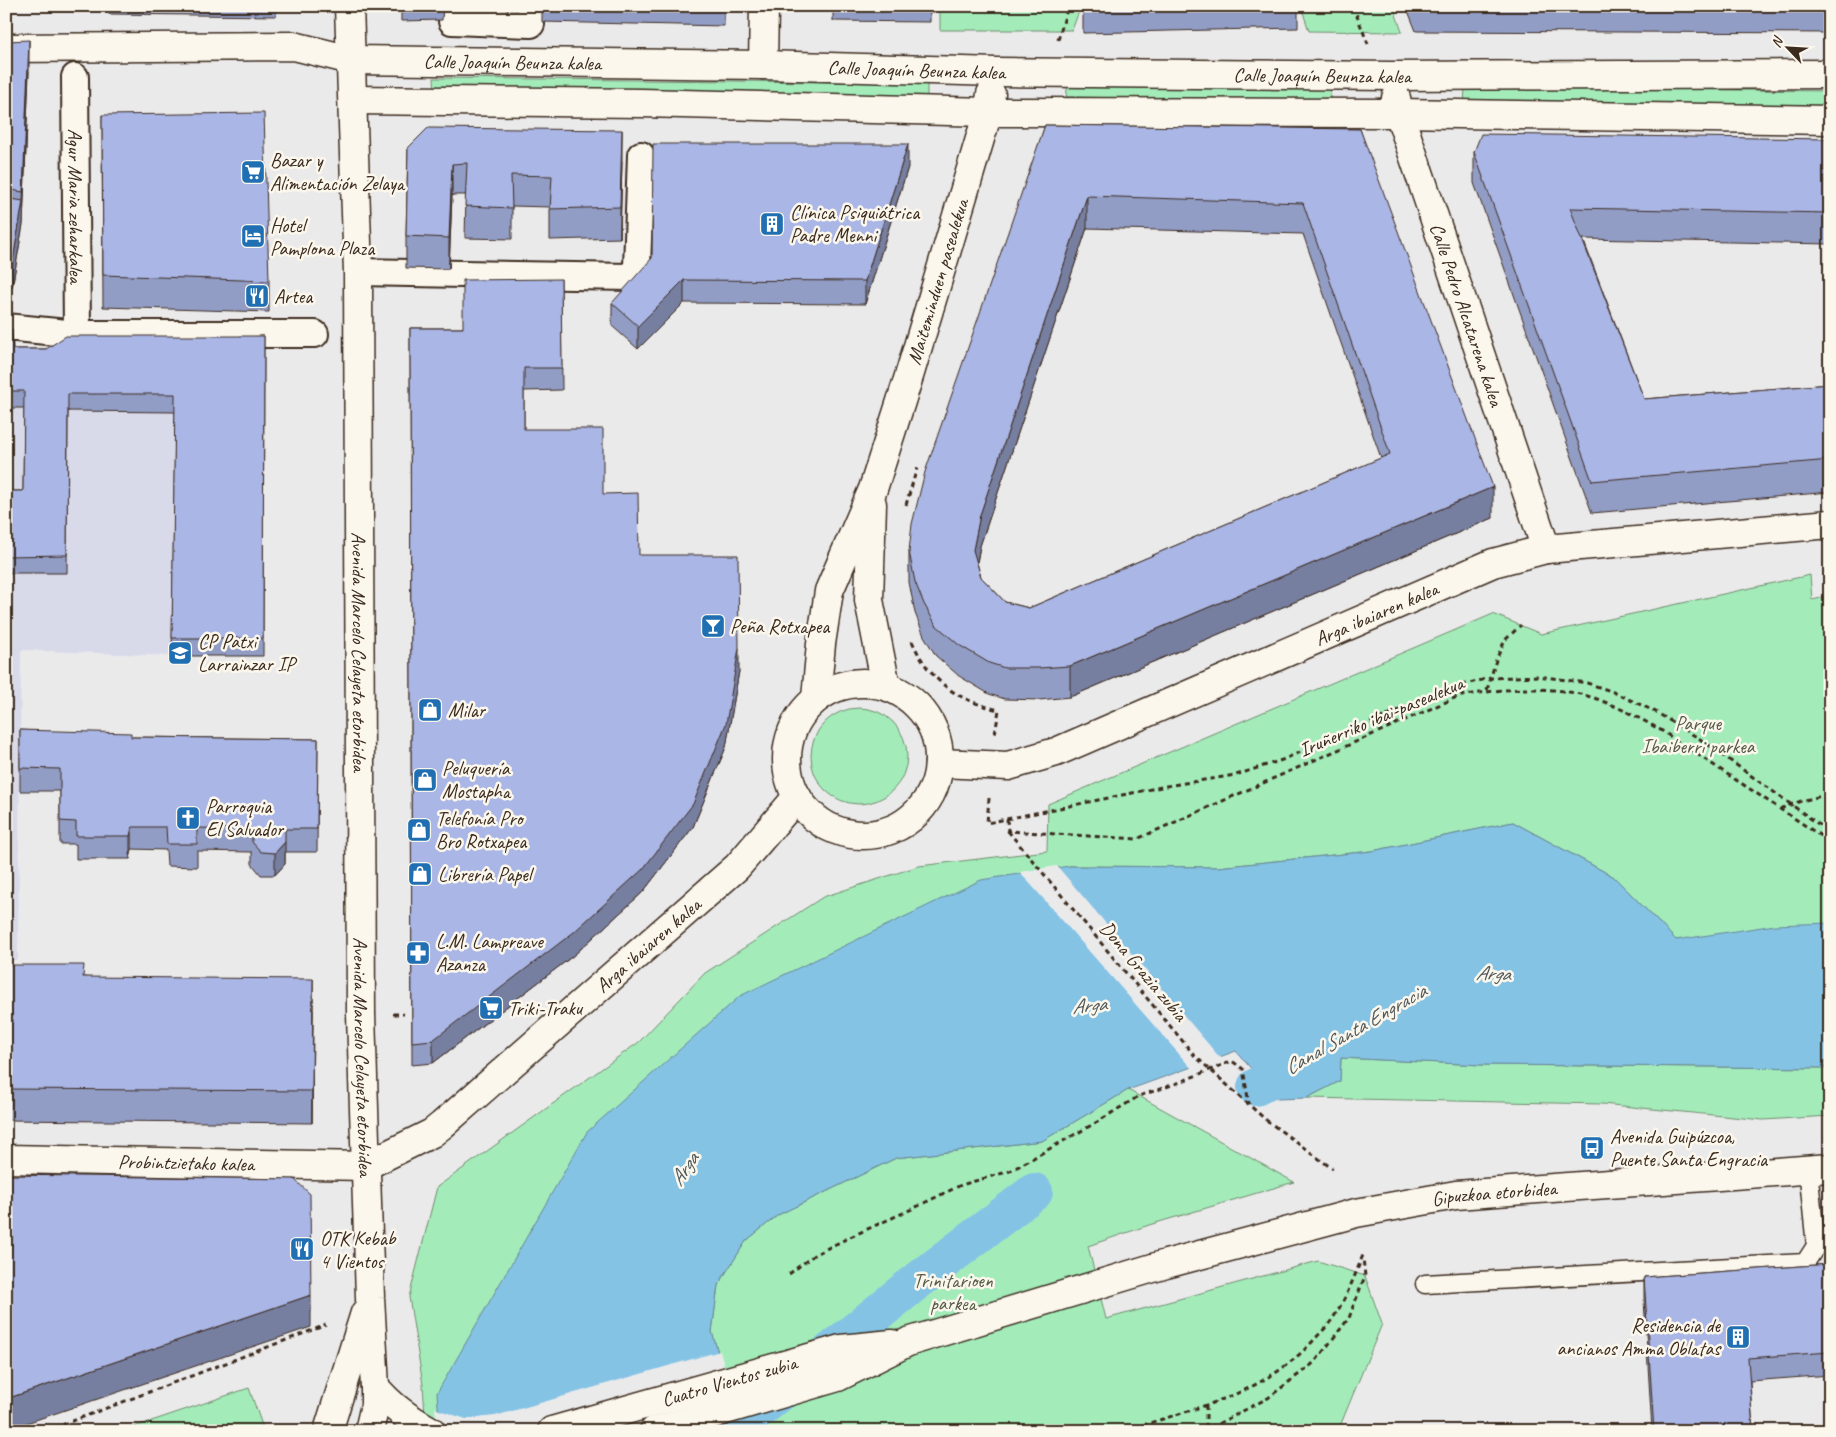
<svg xmlns="http://www.w3.org/2000/svg" width="1836" height="1437" viewBox="0 0 1836 1437" font-family="Caveat,sans-serif">
  <style>
    .built { fill: #d8daea }
    .green { fill: #a3ecba; stroke: #6f8b6c }
    .water { fill: #85c3e5; stroke: #678695 }
    .pier { fill: #ebeaeb }
    .lines { fill: none; stroke-linecap: round; stroke-linejoin: round }
    .canal { stroke: #85c3e5; stroke-width: 38 }
    .service-casing { stroke: #3b2a1e; stroke-width: 21 }
    .pedestrian-casing { stroke: #3b2a1e; stroke-width: 30 }
    .minor-casing { stroke: #3b2a1e; stroke-width: 31 }
    .tertiary-casing { stroke: #3b2a1e; stroke-width: 31 }
    .secondary-casing { stroke: #3b2a1e; stroke-width: 31 }
    .path { stroke: #3b2a1e; stroke-width: 3; stroke-dasharray: 5 4; stroke-linecap: butt }
    .service { stroke: #fbf7ec; stroke-width: 18 }
    .pedestrian { stroke: #fbf7ec; stroke-width: 26 }
    .minor { stroke: #fbf7ec; stroke-width: 28 }
    .tertiary { stroke: #fbf7ec; stroke-width: 28 }
    .secondary { stroke: #fbf7ec; stroke-width: 28 }
    .path-bridge { stroke: #3b2a1e; stroke-width: 3; stroke-dasharray: 5 4; stroke-linecap: butt }
    .wall { fill: #929dc6; stroke: #3b2a1e; fill-rule: evenodd }
    .shaded-wall { fill: #777fa1; stroke: #3b2a1e }
    .building { fill: #aab6e6; stroke: #3b2a1e; fill-rule: evenodd }
    .labels { text-anchor: middle; stroke-width: 5; stroke-linejoin: round; paint-order: stroke }
    .street-label { font-size: 20px; fill: #3b2a1e; stroke: #fbf7ec }
    .poi-label { font-size: 20px; fill: #3b2a1e; stroke: #fbf7ec; text-anchor: start }
    .park-label { font-size: 20px; fill: #555a45; stroke: #fbf7ec }
    .water-label { font-size: 21px; font-style: italic; fill: #51585a; stroke: #fbf7ec }
  </style>
  <rect width="100%" height="100%" fill="#ebeaeb"/>
  <filter id="ink" filterUnits="userSpaceOnUse"><feTurbulence type="fractalNoise" baseFrequency=".02" numOctaves="2"/><feDisplacementMap in="SourceGraphic" scale="10" xChannelSelector="R" yChannelSelector="G"/><feConvolveMatrix kernelMatrix="1 2 1 2 8 2 1 2 1" color-interpolation-filters="sRGB"/></filter>
  <g filter="url(#ink)">
    <!-- built -->
    <path class="built" d="M6 346 13 366 264 354 263 656H172L21 650 18 960H6Z"/>
    <!-- green -->
    <path class="green" d="M940 6H1081L1072 30H940Z
      M1301 6H1393L1402 32 1309 31Z
      M434 78 927 83V96L435 91Z
      M1068 82 1329 88 1331 101 1066 97Z
      M1465 87 1830 91V106L1464 104Z
      M1810 575 1812 600 1830 596V929L1676 940 1614 877 1513 822 1372 851 1218 867 1069 866 440 1431H426L423 1385 409 1297 437 1187 639 1042 705 973 823 897 919 866 1047 851 1048 804 1493 614 1541 634Z
      M811 756a48 48 0 1 1 96 0a48 48 0 1 1-96 0Z
      M1341 1058 1482 1065 1830 1068V1116L1763 1120 1602 1104 1307 1098 1340 1081Z
      M1128 1090 1294 1182 1149 1225 1088 1246 1106 1319 1318 1261 1365 1276 1382 1324 1338 1431H741L712 1332 718 1285 746 1241 778 1215 896 1158 1042 1141Z
      M249 1388 264 1431H122Z"/>
    <!-- water -->
    <path class="water" d="M1513 822 1614 877 1676 940 1775 925 1830 923V1068L1482 1065 1341 1058 1340 1081 1307 1098 1277 1099 1236 1051 1128 1090 1042 1141 896 1158 778 1215 746 1241 718 1285 712 1332 741 1431H440L437 1393 587 1132 740 996 981 880 1069 866 1218 867 1372 851Z"/>
    <!-- pier -->
    <path class="pier" d="M1057 866 1221 1059 1192 1069 1020 872Z
      M720 1351 742 1425 723 1431H437L435 1408 439 1410 466 1419 495 1416Z"/>
    <g class="lines">
      <!-- canal -->
      <path class="canal" d="M1256 1087 1309 1057
        M733 1431 907 1289 1034 1192"/>
      <defs>
        <path id="service" d="M1425 1284 1805 1263 1816 1246 1808 1169"/>
        <g id="pedestrian">
          <path d="M452 6V21L531 24V6"/>
          <path id="s1" d="M75 77 77 334"/>
          <path d="M358 272 630 277 637 267 641 155"/>
          <path d="M6 327 77 334H315"/>
        </g>
        <g id="minor">
          <path id="s2" d="M6 48 294 46 351 60 763 65 996 72 1392 76 1830 74"/>
          <path d="M763 65 764 6"/>
          <path id="s3" d="M1396 98 1399 113 1546 549"/>
          <path d="M353 100 642 103 988 112 1399 113 1830 120"/>
          <path d="M872 504 869 600 886 686"/>
          <circle cx="863" cy="759" r="76"/>
          <path id="s4" d="M816 698 821 644 829 591 873 489 910 373 988 112 991 94"/>
          <path id="s5" d="M939 763 1008 766 1056 752 1493 563 1546 549 1830 524"/>
          <path id="s6" d="M6 1159 365 1166 432 1133 442 1125 737 867 797 797"/>
        </g>
        <g id="tertiary">
          <path d="M375 1387C392 1407 408 1418 431 1431"/>
          <path id="s7" d="M552 1431 841 1349 892 1344"/>
          <path id="s8" d="M654 1431 838 1377 908 1342 1166 1264 1356 1213 1456 1195 1830 1168"/>
        </g>
        <g id="secondary">
          <path id="s9" d="M349 6 358 272 361 1014 370 1298 375 1387V1405L369 1431"/>
          <path d="M328 1431 365 1313"/>
        </g>
      </defs>
      <!-- service casing -->
      <use href="#service" class="service-casing"/>
      <!-- pedestrian casing -->
      <use href="#pedestrian" class="pedestrian-casing"/>
      <!-- minor casing -->
      <use href="#minor" class="minor-casing"/>
      <!-- tertiary casing -->
      <use href="#tertiary" class="tertiary-casing"/>
      <!-- secondary casing -->
      <use href="#secondary" class="secondary-casing"/>
      <!-- path -->
      <path class="path" d="M78 6V15
        M1353 6 1368 44
        M1058 40 1068 6
        M906 505 917 468
        M912 641C930 682 957 700 999 710L995 734
        M1487 690 1496 660 1505 640 1521 625
        M989 798 987 823 1166 786 1236 775 1282 760 1456 686 1491 678 1538 676 1587 683 1611 691 1654 711 1700 739 1821 826 1830 829
        M1780 809 1801 801 1830 794
        M1007 819 1008 831 1137 839 1457 697C1500 688 1555 684 1597 699 1619 707 1639 718 1659 729L1830 842
        M393 1014H404
        M1266 1120 1333 1169
        M789 1274 814 1255 850 1237 914 1208 961 1185 1010 1171 1097 1122 1139 1096 1175 1084 1232 1061 1243 1069 1249 1104
        M1206 1405V1430
        M46 1431 326 1325
        M1125 1431C1195 1407 1261 1397 1313 1341 1319 1334 1326 1328 1331 1321 1345 1301 1354 1278 1363 1255
        M1202 1431 1206 1430 1268 1398 1315 1362 1349 1318 1365 1276 1363 1258"/>
      <!-- service -->
      <use href="#service" class="service"/>
      <!-- pedestrian -->
      <use href="#pedestrian" class="pedestrian"/>
      <!-- minor -->
      <use href="#minor" class="minor"/>
      <!-- tertiary -->
      <use href="#tertiary" class="tertiary"/>
      <!-- secondary -->
      <use href="#secondary" class="secondary"/>
      <!-- path-bridge -->
      <path class="path-bridge" d="M1008 831 1195 1056 1266 1120"/>
    </g>
    <!-- wall -->
    <path class="wall" d="M109 6H276V16L109 14Z
      M401 6H443L442 20 401 21Z
      M542 6H724V26L542 22Z
      M833 6H930V22L833 21Z
      M1083 6H1298V28L1083 33Z
      M1406 6H1830V33L1416 31Z
      M6 41 29 71 23 224 12 288 6 287Z
      M102 115 269 281V312L103 307Z
      M1045 125 1360 129 1493 518 1070 697 1039 700 1005 699 989 694 959 676 936 656 924 636 915 613 909 582V551ZM1087 228 1303 234 1381 458 1029 608 1005 602 981 577 977 563 980 546Z
      M1830 139V244L1583 239 1644 399 1830 384V492L1592 513 1474 183V152Z
      M408 148 622 161 620 238 550 240V207L512 206V239L465 238 466 195H452L449 269 406 268V236Z
      M908 167 865 304 684 303 638 349 612 326V303Z
      M561 279 562 390 524 391V429L603 494 639 555 739 671 726 747 693 827 643 892 574 955 433 1063 412 1065 410 328H463Z
      M6 329 13 349H46L264 336 263 656H172L175 412 68 411 67 573H6V491H23L24 408H6Z
      M20 730 131 737 318 739 317 852H285V864L275 875H261L252 864V852L197 851V867L167 866 166 850 132 849 130 859H76V844H60V791H20Z
      M6 965 84 977 313 1010 312 1123 6 1120Z
      M1830 1264V1375L1750 1381 1753 1431H1652L1644 1300V1277Z"/>
    <!-- shaded-wall -->
    <path class="shaded-wall" d="M29 40V71L23 224 12 288V266L23 201Z
      M622 130V161L620 238V207Z
      M908 144V167L865 304V281Z
      M452 164V195L449 269V238Z
      M1087 196V228L980 546 973 582V550L980 515Z
      M684 280V303L638 349V326Z
      M1493 487V518L1070 697V666Z
      M739 648V671L726 747 693 827 643 892 574 955 433 1063V1040Z
      M132 827V849L130 859V836Z
      M285 842V864L275 875V853Z
      M313 979V1010L312 1123V1091Z
      M311 1295V1327L6 1430V1399Z"/>
    <!-- building -->
    <path class="building" d="M29 40 23 192 6 189V41Z
      M264 113 269 281 103 275 102 115Z
      M1045 125 1360 129 1493 487 1070 666 1039 668H1005L989 663 959 645 936 625 924 604 915 582 909 551 912 524 925 472ZM1087 196 1303 203 1390 454 1029 608 1005 602 981 577 973 550 980 515Z
      M428 128 622 130 620 207 550 209 552 176 511 175 512 208 465 206 467 163 452 164 449 238 406 236 408 148Z
      M1481 134 1830 139V213L1570 208 1644 399 1830 384V460L1592 481 1474 152Z
      M653 144H908L865 281 684 280 638 326 612 303 652 258Z
      M6 198 23 201 12 266 6 265Z
      M561 279 562 368H524V429H603V494L638 493 639 555H738L739 648 726 724 693 804 643 869 574 932 433 1040 412 1042 410 328H463V280Z
      M6 329H12L13 349H46L66 336H264L263 638H172L175 394H68L67 555 6 556V491H23L24 391H6Z
      M20 730 131 733V737L318 739 317 829H285V842L275 853 261 852 252 842V829L197 828V844H167L166 827H132L130 836H76V822L60 821V769L20 768Z
      M6 965H84L83 977 313 979 312 1091 6 1089Z
      M6 1175 294 1179 310 1194 311 1295 6 1399Z
      M1830 1264V1352L1748 1358 1753 1431H1654L1644 1277Z"/>
  </g>
  <!-- icons -->
  <defs>
    <symbol id="supermarket-square" viewBox="-11 -11 22 22"><rect x="-9" y="-9" width="18" height="18" rx="4" fill="#1f6fb2" stroke="#fbf7ec"/><path d="M-6-5.5h2.5l.6 2H6L4.5 2H-2.5L-4.4-4H-6ZM-1.5 3.2a1.3 1.3 0 1 0 .1 0ZM3 3.2a1.3 1.3 0 1 0 .1 0Z" fill="#fff"/></symbol>
    <symbol id="building-square" viewBox="-11 -11 22 22"><rect x="-9" y="-9" width="18" height="18" rx="4" fill="#1f6fb2" stroke="#fbf7ec"/><path d="M-4-6H4V6H1V3H-1V6H-4ZM-2.5-4.3h1.7v1.8h-1.7ZM.8-4.3h1.7v1.8H.8ZM-2.5-1h1.7V.8h-1.7ZM.8-1h1.7V.8H.8Z" fill="#fff"/></symbol>
    <symbol id="hotel-square" viewBox="-11 -11 22 22"><rect x="-9" y="-9" width="18" height="18" rx="4" fill="#1f6fb2" stroke="#fbf7ec"/><path d="M-6-4.5h1.5V1H6V5H4.5V3h-9V5H-6ZM-4 0a1.8 1.8 0 1 1 3.6 0ZM.5 0V-2.5h3Q6-2.5 6 0Z" fill="#fff"/></symbol>
    <symbol id="restaurant-square" viewBox="-11 -11 22 22"><rect x="-9" y="-9" width="18" height="18" rx="4" fill="#1f6fb2" stroke="#fbf7ec"/><path d="M-5-6h1v4h1v-4h1v4h1v-4h1v5L-1.5 .5V6h-2V.5L-5-1ZM5-6V6H3V1.5H1.5Q1.5-4 5-6Z" fill="#fff"/></symbol>
    <symbol id="bar-square" viewBox="-11 -11 22 22"><rect x="-9" y="-9" width="18" height="18" rx="4" fill="#1f6fb2" stroke="#fbf7ec"/><path d="M-6-5H6L.8 .8V4.5H3.5V6h-7V4.5H-.8V.8Z" fill="#fff"/></symbol>
    <symbol id="school-square" viewBox="-11 -11 22 22"><rect x="-9" y="-9" width="18" height="18" rx="4" fill="#1f6fb2" stroke="#fbf7ec"/><path d="M0-5L7-2L0 1L-7-2ZM-4 1L0 2.5L4 1V4Q0 6-4 4Z" fill="#fff"/></symbol>
    <symbol id="shop-square" viewBox="-11 -11 22 22"><rect x="-9" y="-9" width="18" height="18" rx="4" fill="#1f6fb2" stroke="#fbf7ec"/><path d="M-5-2.5h2.3a2.7 3.5 0 0 1 5.4 0H5L5.5 6h-11ZM-1.5-2.5h3a1.5 2.3 0 0 0-3 0Z" fill="#fff"/></symbol>
    <symbol id="church-square" viewBox="-11 -11 22 22"><rect x="-9" y="-9" width="18" height="18" rx="4" fill="#1f6fb2" stroke="#fbf7ec"/><path d="M-1.2-6h2.4v3.5h3.3v2.4h-3.3V6h-2.4V-.1h-3.3v-2.4h3.3Z" fill="#fff"/></symbol>
    <symbol id="pharmacy-square" viewBox="-11 -11 22 22"><rect x="-9" y="-9" width="18" height="18" rx="4" fill="#1f6fb2" stroke="#fbf7ec"/><path d="M-2-6h4v4h4v4h-4v4h-4v-4h-4v-4h4Z" fill="#fff"/></symbol>
    <symbol id="bus-square" viewBox="-11 -11 22 22"><rect x="-9" y="-9" width="18" height="18" rx="4" fill="#1f6fb2" stroke="#fbf7ec"/><path d="M-5-6H5V4H4V6H2V4H-2V6H-4V4H-5ZM-3.5-4V0h7V-4ZM-3.5 1.2v1.5H-2V1.2ZM2 1.2v1.5H3.5V1.2Z" fill="#fff"/></symbol>
  </defs>
  <g fill-rule="evenodd">
    <use href="#supermarket-square" x="239" y="158" width="28" height="28"/>
    <use href="#building-square" x="758" y="210" width="28" height="28"/>
    <use href="#hotel-square" x="239" y="222" width="28" height="28"/>
    <use href="#restaurant-square" x="243" y="282" width="28" height="28"/>
    <use href="#bar-square" x="699" y="612" width="28" height="28"/>
    <use href="#school-square" x="166" y="639" width="28" height="28"/>
    <use href="#shop-square" x="416" y="696" width="28" height="28"/>
    <use href="#shop-square" x="411" y="766" width="28" height="28"/>
    <use href="#church-square" x="174" y="804" width="28" height="28"/>
    <use href="#shop-square" x="405" y="816" width="28" height="28"/>
    <use href="#shop-square" x="406" y="860" width="28" height="28"/>
    <use href="#pharmacy-square" x="404" y="939" width="28" height="28"/>
    <use href="#supermarket-square" x="477" y="994" width="28" height="28"/>
    <use href="#bus-square" x="1578" y="1134" width="28" height="28"/>
    <use href="#restaurant-square" x="288" y="1235" width="28" height="28"/>
    <use href="#building-square" x="1724" y="1323" width="28" height="28"/>
  </g>
  <g class="labels">
    <!-- street labels -->
    <g class="street-label">
      <text dy="7" stroke="none"><textPath href="#s2" startOffset="508">Calle Joaquín Beunza kalea</textPath></text>
      <text dy="7" stroke="none"><textPath href="#s2" startOffset="912">Calle Joaquín Beunza kalea</textPath></text>
      <text dy="7" stroke="none"><textPath href="#s2" startOffset="1318">Calle Joaquín Beunza kalea</textPath></text>
      <text dy="7" stroke="none"><textPath href="#s1" startOffset="129">Agur Maria zeharkalea</textPath></text>
      <text dy="7" stroke="none"><textPath href="#s4" startOffset="436">Maiteminduen pasealekua</textPath></text>
      <text dy="7" stroke="none"><textPath href="#s3" startOffset="228">Calle Pedro Alcatarena kalea</textPath></text>
      <text dy="7" stroke="none"><textPath href="#s5" startOffset="468">Arga ibaiaren kalea</textPath></text>
      <text dy="7" stroke="none"><textPath href="#s9" startOffset="646">Avenida Marcelo Celayeta etorbidea</textPath></text>
      <text transform="translate(1381 716) rotate(-23)" y="7">Iruñerriko ibai-pasealekua</text>
      <text dy="7" stroke="none"><textPath href="#s6" startOffset="720">Arga ibaiaren kalea</textPath></text>
      <text transform="translate(1144 971) rotate(50)" y="7">Dona Grazia zubia</text>
      <text dy="7" stroke="none"><textPath href="#s9" startOffset="1051">Avenida Marcelo Celayeta etorbidea</textPath></text>
      <text dy="7" stroke="none"><textPath href="#s6" startOffset="180">Probintzietako kalea</textPath></text>
      <text dy="7" stroke="none"><textPath href="#s8" startOffset="876">Gipuzkoa etorbidea</textPath></text>
      <text dy="7" stroke="none"><textPath href="#s7" startOffset="184">Cuatro Vientos zubia</textPath></text>
    </g>
    <!-- poi labels -->
    <g class="poi-label">
      <text x="270" y="167">Bazar y<tspan x="270" dy="23">Alimentación Zelaya</tspan></text>
      <text x="790" y="219">Clínica Psiquiátrica<tspan x="790" dy="23">Padre Menni</tspan></text>
      <text x="270" y="232">Hotel<tspan x="270" dy="23">Pamplona Plaza</tspan></text>
      <text x="274" y="303">Artea</text>
      <text x="730" y="633">Peña Rotxapea</text>
      <text x="198" y="648">CP Patxi<tspan x="198" dy="23">Larrainzar IP</tspan></text>
      <text x="448" y="717">Milar</text>
      <text x="442" y="775">Peluquería<tspan x="442" dy="23">Mostapha</tspan></text>
      <text x="206" y="813">Parroquia<tspan x="206" dy="23">El Salvador</tspan></text>
      <text x="436" y="825">Telefonía Pro<tspan x="436" dy="23">Bro Rotxapea</tspan></text>
      <text x="438" y="881">Librería Papel</text>
      <text x="436" y="948">L.M. Lampreave<tspan x="436" dy="23">Azanza</tspan></text>
      <text x="508" y="1015">Triki-Traku</text>
      <text x="1610" y="1143">Avenida Guipúzcoa,<tspan x="1610" dy="23">Puente Santa Engracia</tspan></text>
      <text x="320" y="1245">OTK Kebab<tspan x="320" dy="23">4 Vientos</tspan></text>
      <text x="1720" y="1332" text-anchor="end">Residencia de<tspan x="1720" dy="23">ancianos Amma Oblatas</tspan></text>
    </g>
    <!-- park labels -->
    <g class="park-label">
      <text x="1698" y="730">Parque<tspan x="1698" dy="23">Ibaiberri parkea</tspan></text>
      <text x="953" y="1287">Trinitarioen<tspan x="953" dy="23">parkea</tspan></text>
    </g>
    <!-- water labels -->
    <g class="water-label">
      <text transform="translate(1493 973) rotate(2)" y="7">Arga</text>
      <text transform="translate(1089 1005) rotate(-6)" y="7">Arga</text>
      <text transform="translate(1355 1029) rotate(-30)" y="7">Canal Santa Engracia</text>
      <text transform="translate(684 1169) rotate(-56)" y="7">Arga</text>
    </g>
  </g>
  <!-- margin -->
  <rect width="1836" height="1437" fill="none" stroke="#fbf7ec" stroke-width="25"/>
  <rect x="12" y="12" width="1811" height="1412" fill="none" stroke="#3b2a1e" stroke-width="2" filter="url(#ink)"/>
  <!-- north arrow -->
  <g transform="translate(1788 48) rotate(295)" stroke="#fbf7ec" stroke-width="4" paint-order="stroke">
  <path d="M0-4L9 19L0 12L-9 19Z" fill="#3b2a1e"/>
  <text y="-8" font-size="14" font-weight="bold" text-anchor="middle" fill="#3b2a1e">N</text>
  </g>
</svg>
